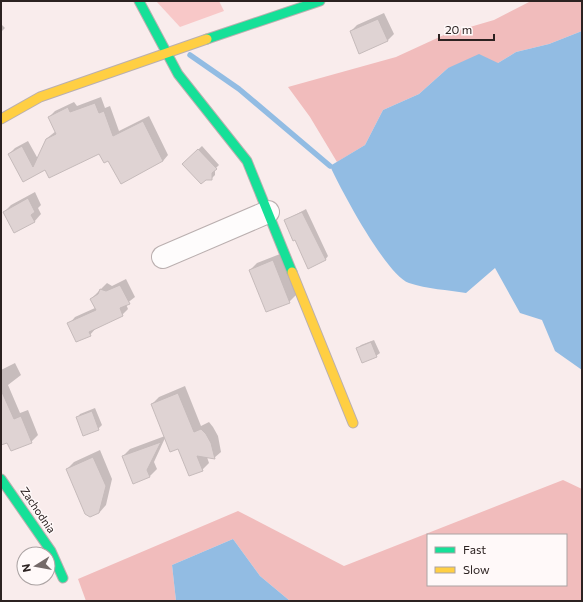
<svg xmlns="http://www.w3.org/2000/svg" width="583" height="602" viewBox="0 0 583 602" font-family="Commissioner,sans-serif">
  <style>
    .green { fill: #f8c8c8 }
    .forest { fill: #f1bcbc; fill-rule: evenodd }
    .water { fill: #92bce3 }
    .shadow { fill: #0003 }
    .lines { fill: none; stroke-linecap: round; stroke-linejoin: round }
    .stream { stroke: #92bce3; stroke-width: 5.5 }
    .building { fill: #dfd3d3; stroke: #c6bbbb }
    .street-casing { stroke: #baafaf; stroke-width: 24 }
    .fast-casing { stroke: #baafaf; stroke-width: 11 }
    .slow-casing { stroke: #baafaf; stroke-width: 11 }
    .street { stroke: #fefcfc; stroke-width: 22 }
    .fast { stroke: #16e098; stroke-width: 9 }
    .slow { stroke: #ffcf43; stroke-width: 9 }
    .labels { text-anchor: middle; stroke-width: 3; stroke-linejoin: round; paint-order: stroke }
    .street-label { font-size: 11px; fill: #2c2221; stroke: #fff9f9 }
  </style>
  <rect width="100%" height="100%" fill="#f9ecec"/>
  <!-- green -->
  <path class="green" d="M156 1H219L224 11 180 27Z"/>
  <!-- forest -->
  <path class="forest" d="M531 1H582V31L549 44 516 52 498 63 448 68 419 94 383 110 365 145 337 162 310 117 288 87 396 57 446 34 494 20Z
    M563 480 582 489V601H290L260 576 233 539 172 565 176 601H86L78 579 238 511 344 566ZM428 535H566V585H428Z"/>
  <!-- water -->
  <path class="water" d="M582 31V370L555 351 542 320 520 313 495 268 466 293C448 290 427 289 409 283 387 276 341 190 330 166L365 145 383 110 419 94 448 68 479 54 498 63 516 52 549 44Z
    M233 539 260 576 290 601H176L172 565Z"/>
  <!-- shadow -->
  <path class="shadow" d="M384 13 394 34 388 40 351 31 357 25Z
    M1 24 5 28 1 32Z
    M101 97 105 108 110 106 119 131 149 116 168 155 163 161 109 160 100 153 46 169 24 181 9 154 15 148 28 141 38 159 46 139 56 131 49 117 55 111 74 102 77 106Z
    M202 146 219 165 215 169V175L211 179 183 164Z
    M35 192 41 205 38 208 41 214 34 222 4 212 11 205Z
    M306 209 328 256 325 260 286 220Z
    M280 254 296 295 289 302 250 270 257 263Z
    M126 279 135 297 126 304 128 309 122 315 96 328 90 335 69 324 75 317 95 308 91 299 107 283 112 286Z
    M374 340 380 353 376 356 358 348 361 345Z
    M15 363 21 375 8 385 20 413 28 410 38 435 31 442 8 441 1 437V370Z
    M185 386 201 426 209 422 213 427 218 436 221 452 214 458 207 457 209 463 202 470 165 438 154 462 157 469 150 476 134 483 123 456 130 449 165 436 152 404 159 397Z
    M95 408 102 425 98 429 77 418 80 414Z
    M100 450 112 479 106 505 99 513 67 469 74 462Z"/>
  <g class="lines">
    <!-- stream -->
    <path class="stream" d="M190 55 239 89 330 166"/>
  </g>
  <!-- building -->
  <path class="building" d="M378 19 388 41 359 54 350 31Z
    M95 103 99 113 104 111 113 136 143 121 163 161 121 184 108 161 104 163 99 154 49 178 45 170 23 182 8 154 22 146 33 167 46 139 56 134 48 117 68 107 70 112Z
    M198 149 217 169 212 173V180H206L201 184 182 164Z
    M28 198 35 212 31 215 35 222 14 233 3 212Z
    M302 212 326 260 308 269 295 240 293 241 284 220Z
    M273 260 290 303 266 312 249 270Z
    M120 285 130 304 120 308 123 316 89 332 91 336 76 342 67 323 96 310 90 299 98 294 100 289 106 291Z
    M371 342 377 357 362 363 356 348Z
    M1 390 14 419 21 416 32 443 11 451 7 443 1 445Z
    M178 393 194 432 201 429 206 434 211 443 215 459 197 456 203 471 189 476 178 449 170 452 151 404Z
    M92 411 99 430 83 436 76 417Z
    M161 442 147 470 150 477 133 484 122 456Z
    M93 457 106 486 99 513 90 517 85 514 66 469Z"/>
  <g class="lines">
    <defs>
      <path id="street" d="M163 257 268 212"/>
      <path id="fast" d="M139 1 178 74 247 161 292 272
        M207 39 320 1
        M1 479 51 551 63 578"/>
      <path id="slow" d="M1 119 40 97 207 39
        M292 272 353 423"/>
    </defs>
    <!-- street casing -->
    <use href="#street" class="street-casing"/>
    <!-- fast casing -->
    <use href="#fast" class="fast-casing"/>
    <!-- slow casing -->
    <use href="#slow" class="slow-casing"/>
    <!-- street -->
    <use href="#street" class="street"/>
    <!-- fast -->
    <use href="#fast" class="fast"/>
    <!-- slow -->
    <use href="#slow" class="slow"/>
  </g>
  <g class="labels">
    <!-- street labels -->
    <g class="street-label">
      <text transform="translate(38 510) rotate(56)" y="4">Zachodnia</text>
    </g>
  </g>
  <!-- border -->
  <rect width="583" height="602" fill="none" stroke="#2c2221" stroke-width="4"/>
  <!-- legend -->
  <rect x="427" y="534" width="140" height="52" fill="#fff9f9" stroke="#aba3a3"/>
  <rect x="435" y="547" width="20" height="6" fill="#16e098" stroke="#aba3a3"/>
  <text x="463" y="554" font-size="12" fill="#2c2221">Fast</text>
  <rect x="435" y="567" width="20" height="6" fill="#ffcf43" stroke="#aba3a3"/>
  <text x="463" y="574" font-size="12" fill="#2c2221">Slow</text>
  <!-- north arrow -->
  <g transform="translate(36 566) rotate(259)"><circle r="19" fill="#fff9f9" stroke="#aba3a3"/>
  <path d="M0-3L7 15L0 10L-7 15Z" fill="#746968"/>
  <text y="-6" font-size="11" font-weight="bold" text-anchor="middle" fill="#2c2221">N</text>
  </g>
  <!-- scale -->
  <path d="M439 34v6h55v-6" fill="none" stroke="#2c2221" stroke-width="2"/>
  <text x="445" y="34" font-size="12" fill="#2c2221" stroke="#fff9f9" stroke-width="3" paint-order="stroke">20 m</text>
</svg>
